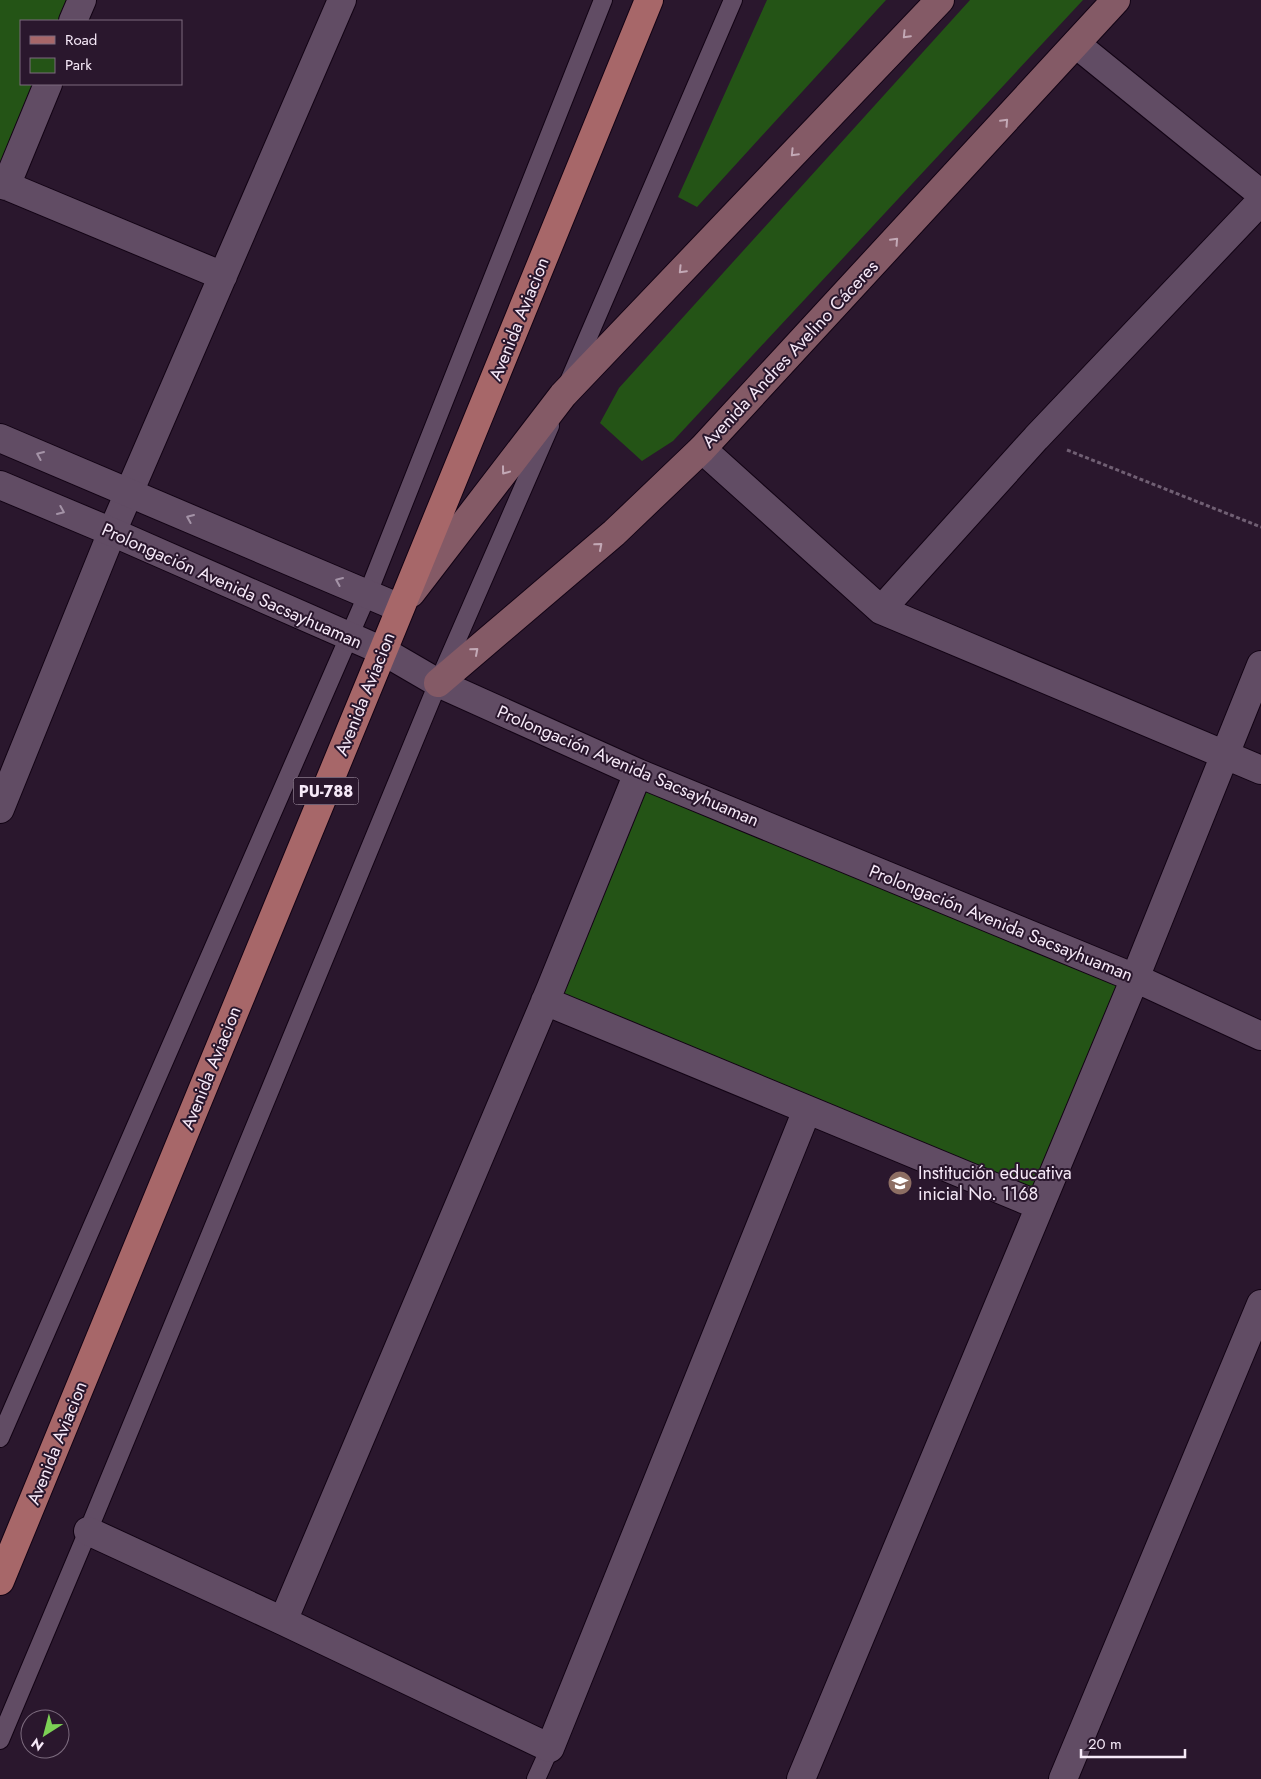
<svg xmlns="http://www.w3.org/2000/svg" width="1261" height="1779" viewBox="0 0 1261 1779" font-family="Jost,sans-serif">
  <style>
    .green { fill: #245416 }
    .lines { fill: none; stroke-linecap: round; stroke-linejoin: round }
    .service-casing { stroke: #120314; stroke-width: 20 }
    .minor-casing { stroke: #120314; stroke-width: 30 }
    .tertiary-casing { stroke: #120314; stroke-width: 30 }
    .secondary-casing { stroke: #120314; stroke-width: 30 }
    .primary-casing { stroke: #120314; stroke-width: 30 }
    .path { stroke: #705f73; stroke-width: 3; stroke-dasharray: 4 2.5; stroke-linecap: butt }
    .service { stroke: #614c64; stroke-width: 18 }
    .minor { stroke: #614c64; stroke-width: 28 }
    .tertiary { stroke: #614c64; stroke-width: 28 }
    .secondary { stroke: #845a66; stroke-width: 28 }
    .primary { stroke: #a76769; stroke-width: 28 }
    .oneway { stroke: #c3a9b6 }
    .oneway2 { stroke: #a493a7 }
    .labels { text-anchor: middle; stroke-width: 4; stroke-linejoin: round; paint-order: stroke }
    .shield { fill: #2a172d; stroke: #b9aabb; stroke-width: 1 }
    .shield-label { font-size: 16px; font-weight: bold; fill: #f6e9f8 }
    .street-label { font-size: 18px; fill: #f6e9f8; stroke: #2a172d }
    .poi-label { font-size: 18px; fill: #f6e9f8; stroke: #2a172d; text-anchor: start }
  </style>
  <rect width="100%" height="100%" fill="#2a172d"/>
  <!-- green -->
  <path class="green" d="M0 0H84L75 21H21V84H49L0 183Z
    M767 0H886L697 207 678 197Z
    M970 0H1083L673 441 642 461 600 423 619 388Z
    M638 773 1135 978 1040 1206 545 1001Z"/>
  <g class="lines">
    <defs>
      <path id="service" d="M570 379 733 0
        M0 1438 368 593 603 0
        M0 1740 88 1531 438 683 550 426
        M536 1779 550 1748"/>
      <path id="minor" d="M73 21 82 0
        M1076 44 1261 194
        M0 183 223 276
        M6 186 48 84
        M702 449 881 610 1261 770
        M881 610 1036 438 1261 201
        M383 651 438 683 638 773 1135 978 1261 1036
        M0 809 112 532 342 0
        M545 1001 1040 1206
        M88 1531 283 1621 550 1748 807 1110
        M283 1621 550 990 638 773
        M801 1779 1135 978 1261 665
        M1063 1779 1261 1304"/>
      <path id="tertiary" d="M0 438 400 608
        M0 485 112 532 383 651"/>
      <path id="secondary" d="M411 593 563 395 940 0
        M438 683 614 533 702 449 1116 0"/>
      <path id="primary" d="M0 1581 383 651 649 0"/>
    </defs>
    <!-- service casing -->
    <use href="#service" class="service-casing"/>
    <!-- minor casing -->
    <use href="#minor" class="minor-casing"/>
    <!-- tertiary casing -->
    <use href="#tertiary" class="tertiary-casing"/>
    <!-- secondary casing -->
    <use href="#secondary" class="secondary-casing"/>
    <!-- primary casing -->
    <use href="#primary" class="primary-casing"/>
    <!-- path -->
    <path class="path" d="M1067 450 1261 527"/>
    <!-- service -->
    <use href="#service" class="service"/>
    <!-- minor -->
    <use href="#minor" class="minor"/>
    <!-- tertiary -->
    <use href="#tertiary" class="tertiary"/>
    <!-- secondary -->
    <use href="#secondary" class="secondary"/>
    <!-- primary -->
    <use href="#primary" class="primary"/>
  </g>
  <!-- one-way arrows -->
  <defs><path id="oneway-chevron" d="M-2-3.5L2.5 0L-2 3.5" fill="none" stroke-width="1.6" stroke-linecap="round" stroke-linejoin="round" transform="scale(1.25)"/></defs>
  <g class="oneway">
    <use href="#oneway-chevron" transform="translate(906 35) rotate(134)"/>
    <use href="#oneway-chevron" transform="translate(1005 122) rotate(-47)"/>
    <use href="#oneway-chevron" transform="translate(794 153) rotate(134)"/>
    <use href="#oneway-chevron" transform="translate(895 241) rotate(-47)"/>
    <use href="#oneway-chevron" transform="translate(682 270) rotate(134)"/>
    <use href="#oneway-chevron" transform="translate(505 471) rotate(127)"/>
    <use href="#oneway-chevron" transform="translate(599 546) rotate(-41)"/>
    <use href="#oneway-chevron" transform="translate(475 651) rotate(-41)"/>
  </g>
  <g class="oneway2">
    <use href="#oneway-chevron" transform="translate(40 455) rotate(-157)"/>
    <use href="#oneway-chevron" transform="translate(61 511) rotate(23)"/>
    <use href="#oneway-chevron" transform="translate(190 518) rotate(-157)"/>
    <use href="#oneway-chevron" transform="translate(339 581) rotate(-157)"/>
  </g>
  <!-- icons -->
  <defs>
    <symbol id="school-disc" viewBox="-11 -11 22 22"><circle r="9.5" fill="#8d6e63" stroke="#2a172d"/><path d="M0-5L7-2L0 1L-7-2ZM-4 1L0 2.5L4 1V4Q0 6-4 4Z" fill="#fff"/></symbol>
  </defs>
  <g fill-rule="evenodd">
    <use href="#school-disc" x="886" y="1169" width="28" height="28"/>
  </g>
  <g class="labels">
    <!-- shield labels -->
    <rect class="shield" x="293.5" y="777.5" width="65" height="27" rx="4"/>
    <g class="shield-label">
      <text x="326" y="797">PU-788</text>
    </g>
    <!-- street labels -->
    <g class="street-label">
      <text transform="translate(519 319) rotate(-68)" y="6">Avenida Aviacion</text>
      <text transform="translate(790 354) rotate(-47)" y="6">Avenida Andres Avelino Cáceres</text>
      <text transform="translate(232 586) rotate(24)" y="6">Prolongación Avenida Sacsayhuaman</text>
      <text transform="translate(365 694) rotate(-68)" y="6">Avenida Aviacion</text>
      <text transform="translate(628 766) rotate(23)" y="6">Prolongación Avenida Sacsayhuaman</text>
      <text transform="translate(1001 923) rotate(22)" y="6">Prolongación Avenida Sacsayhuaman</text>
      <text transform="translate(211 1068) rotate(-68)" y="6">Avenida Aviacion</text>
      <text transform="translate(57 1443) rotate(-68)" y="6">Avenida Aviacion</text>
    </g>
    <!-- poi labels -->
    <g class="poi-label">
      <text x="918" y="1179">Institución educativa<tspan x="918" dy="21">inicial No. 1168</tspan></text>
    </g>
  </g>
  <!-- legend -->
  <rect x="20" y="20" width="162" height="65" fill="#2a172d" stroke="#7c6b7e"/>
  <rect x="30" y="36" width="25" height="8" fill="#a76769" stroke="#7c6b7e"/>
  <text x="65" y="45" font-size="15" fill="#f6e9f8">Road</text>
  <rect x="30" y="58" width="25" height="15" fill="#245416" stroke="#7c6b7e"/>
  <text x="65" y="70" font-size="15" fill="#f6e9f8">Park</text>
  <!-- north arrow -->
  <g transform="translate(45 1734) rotate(216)"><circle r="24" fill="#2a172d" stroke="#7c6b7e"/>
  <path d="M0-4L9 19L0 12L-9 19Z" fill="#7cd155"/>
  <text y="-8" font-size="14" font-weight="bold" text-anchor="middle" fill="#f6e9f8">N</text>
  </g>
  <!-- scale -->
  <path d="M1081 1749v8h104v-8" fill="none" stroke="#f6e9f8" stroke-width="2.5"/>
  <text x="1088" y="1749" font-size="15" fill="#f6e9f8" stroke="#2a172d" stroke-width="4" paint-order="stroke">20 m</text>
</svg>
